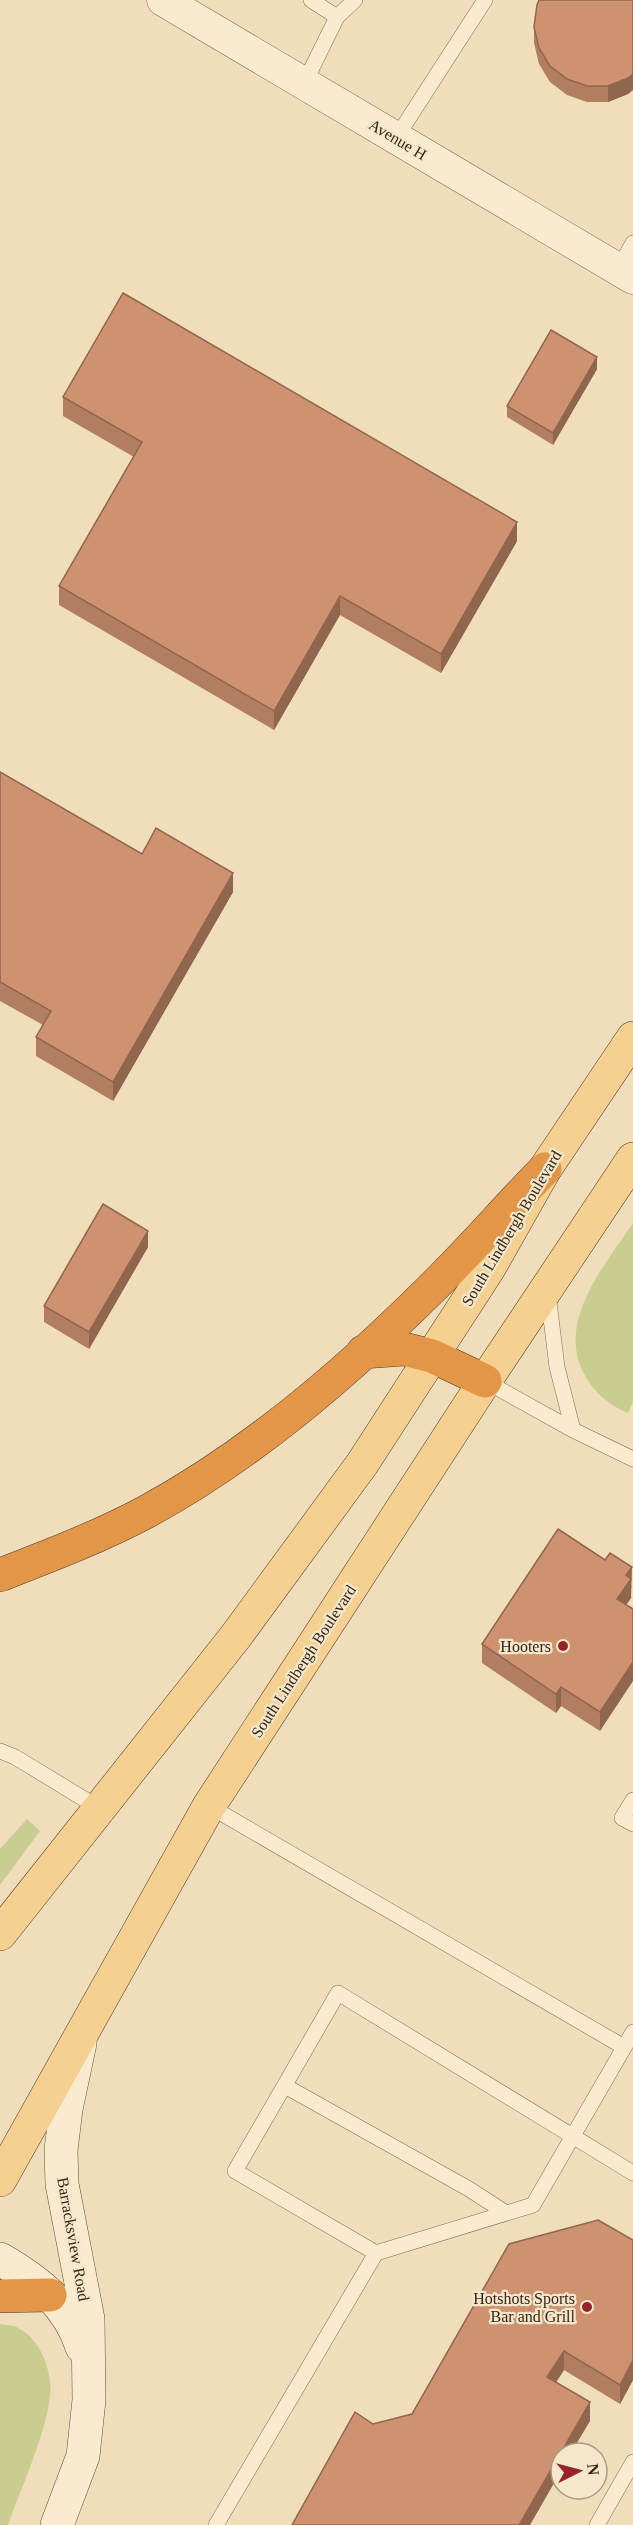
<svg xmlns="http://www.w3.org/2000/svg" width="633" height="2525" viewBox="0 0 633 2525" font-family="'Times New Roman',serif">
  <style>
    .green { fill: #c9cd90 }
    .lines { fill: none; stroke-linecap: round; stroke-linejoin: round }
    .lane-casing { stroke: #866c55; stroke-width: 16 }
    .street-casing { stroke: #866c55; stroke-width: 33 }
    .secondary-casing { stroke: #684e38; stroke-width: 34 }
    .primary-casing { stroke: #533b2a; stroke-width: 34 }
    .highway-casing { stroke: #533b2a; stroke-width: 34 }
    .lane { stroke: #faeace; stroke-width: 15 }
    .street { stroke: #faeace; stroke-width: 32 }
    .secondary { stroke: #faeace; stroke-width: 33 }
    .primary { stroke: #f5d090; stroke-width: 33 }
    .highway { stroke: #e39647; stroke-width: 33 }
    .wall { fill: #b27e60 }
    .shaded-wall { fill: #91664e }
    .building { fill: #cf9270; stroke: #91664e; stroke-width: 1.5 }
    .poi-dot { fill: #97232a; stroke: #f6e7cb; stroke-width: 2 }
    .labels { text-anchor: middle; stroke-width: 4.5; stroke-linejoin: round; paint-order: stroke }
    .street-label { font-size: 16px; fill: #35261a; stroke: #f6e7cb }
    .poi-label { font-size: 16px; fill: #35261a; stroke: #f6e7cb; text-anchor: end }
  </style>
  <rect width="100%" height="100%" fill="#efddbb"/>
  <!-- green -->
  <path class="green" d="M633 1223V1402L628 1413C613 1407 598 1396 589 1382 551 1327 603 1268 633 1223Z
    M27 1819 40 1831 0 1885V1849Z
    M0 2324C5 2325 14 2325 18 2328 41 2339 53 2373 50 2396 46 2434 21 2488 8 2525H0Z"/>
  <g class="lines">
    <defs>
      <path id="lane" d="M311 0 337 17
        M304 84 337 17 355 0
        M396 138 485 0
        M618 270 633 243
        M548 1294 557 1367 573 1430
        M485 1381 573 1430 633 1459
        M0 1751 15 1757 99 1808
        M633 1800 622 1818 633 1824
        M209 1806 624 2047
        M285 2086 469 2189 506 2213
        M376 2253 235 2171 338 1993 633 2173
        M216 2525 376 2253 533 2205 633 2032
        M597 2525 633 2462"/>
      <path id="street" d="M163 0 633 278"/>
      <path id="secondary" d="M0 2259C38 2281 68 2304 82 2347
        M57 2525 83 2456 89 2400 88 2319 62 2184 61 2150 66 2109 80 2043"/>
      <path id="primary" d="M0 1934 236 1636 362 1464 489 1268 545 1169 633 1038
        M0 2180 209 1806 485 1381 633 1159"/>
      <path id="highway" d="M363 1352 404 1349 432 1356 485 1381
        M0 1575C49 1556 99 1537 146 1512 251 1455 345 1374 429 1291 469 1252 506 1209 545 1169
        M0 2296 50 2295"/>
    </defs>
    <!-- lane casing -->
    <use href="#lane" class="lane-casing"/>
    <!-- street casing -->
    <use href="#street" class="street-casing"/>
    <!-- secondary casing -->
    <use href="#secondary" class="secondary-casing"/>
    <!-- primary casing -->
    <use href="#primary" class="primary-casing"/>
    <!-- highway casing -->
    <use href="#highway" class="highway-casing"/>
    <!-- lane -->
    <use href="#lane" class="lane"/>
    <!-- street -->
    <use href="#street" class="street"/>
    <!-- secondary -->
    <use href="#secondary" class="secondary"/>
    <!-- primary -->
    <use href="#primary" class="primary"/>
    <!-- highway -->
    <use href="#highway" class="highway"/>
  </g>
  <!-- wall -->
  <path class="wall" d="M633 0V90L628 94 608 102H587L567 95 550 82 539 64 534 43V27Z
    M597 369 553 445 507 417V406Z
    M63 397 517 541 441 673 340 615 274 730 59 605V586L134 457 63 416Z
    M0 772 142 854 233 892 113 1101 36 1056V1037L43 1025 0 1001Z
    M148 1247 89 1349 44 1322V1306Z
    M632 1586 631 1588V1598L626 1605 600 1731 561 1706 556 1713 482 1663V1644Z
    M633 2240V2380L620 2404 564 2370 556 2382 590 2421 373 2424 412 2414Z"/>
  <!-- shaded-wall -->
  <path class="shaded-wall" d="M633 74V90L628 94 608 102V86Z
    M597 357V369L553 445V433Z
    M517 522V541L441 673V654Z
    M340 596V615L274 730V711Z
    M233 873V892L113 1101V1082Z
    M148 1231V1247L89 1349V1332Z
    M632 1567 631 1598 617 1618V1599L626 1575Z
    M633 1662V1681L600 1731V1712Z
    M561 1687V1706L556 1713V1694Z
    M564 2351V2370L547 2396V2377Z
    M633 2360V2380L620 2404V2385Z
    M590 2402V2421L571 2453H561V2471L530 2525H519Z"/>
  <!-- building -->
  <path class="building" d="M539 0H633V74L628 78 608 86H587L567 79 550 66 539 48 534 27 537 5Z
    M123 293 517 522 441 654 340 596 274 711 59 586 142 442 63 397Z
    M551 330 597 357 553 433 507 406Z
    M0 772 142 854 156 828 233 873 113 1082 36 1037 51 1011 0 982Z
    M103 1204 148 1231 89 1332 44 1306Z
    M558 1529 605 1560 610 1553 632 1567 626 1575 631 1579 617 1599 633 1609V1662L600 1712 561 1687 556 1694 482 1644Z
    M598 2220 633 2240V2360L620 2385 564 2351 547 2377 590 2402 519 2525H292L355 2412 373 2424 412 2414 509 2244Z"/>
  <!-- markers -->
  <g class="poi-dot">
    <circle cx="563" cy="1646" r="6"/>
    <circle cx="587" cy="2307" r="6"/>
  </g>
  <g class="labels">
    <!-- street labels -->
    <g class="street-label">
      <text transform="translate(398 139) rotate(31)" y="6">Avenue H</text>
      <text transform="translate(511 1228) rotate(-59)" y="6">South Lindbergh Boulevard</text>
      <text transform="translate(303 1661) rotate(-57)" y="6">South Lindbergh Boulevard</text>
      <text transform="translate(74 2239) rotate(80)" y="6">Barracksview Road</text>
    </g>
    <!-- poi labels -->
    <g class="poi-label">
      <text x="551" y="1652">Hooters</text>
      <text x="575" y="2304">Hotshots Sports<tspan x="575" dy="18">Bar and Grill</tspan></text>
    </g>
  </g>
  <!-- north arrow -->
  <g transform="translate(579 2471) rotate(84)"><circle r="28" fill="#f6e7cb" stroke="#a99a84" stroke-width="1.5"/>
  <path d="M0-4.5L10 22L0 15L-10 22Z" fill="#97232a"/>
  <text y="-9" font-size="16" font-weight="bold" text-anchor="middle" fill="#35261a">N</text>
  </g>
</svg>
